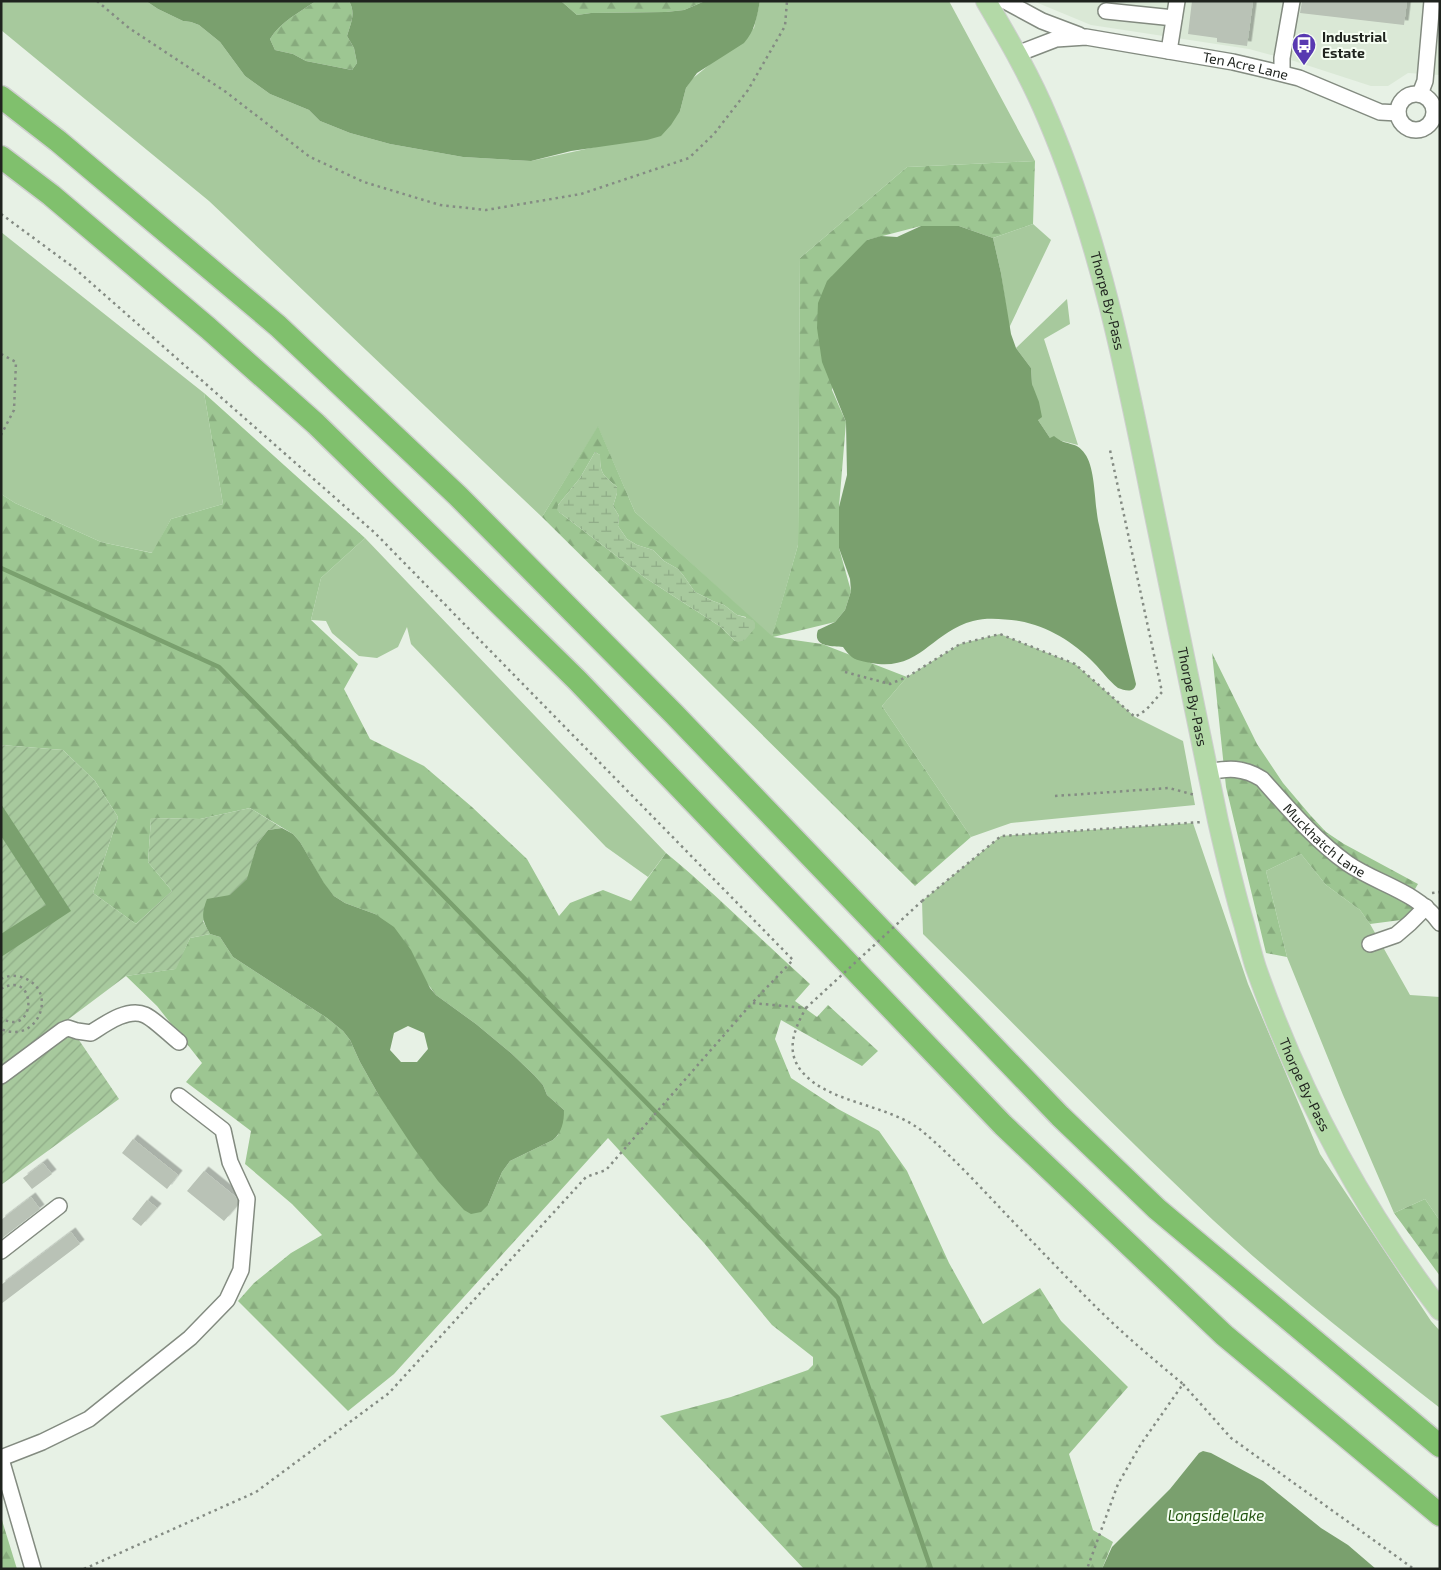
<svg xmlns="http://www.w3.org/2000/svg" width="1441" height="1570" viewBox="0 0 1441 1570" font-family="'Exo 2',sans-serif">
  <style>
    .built { fill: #dae8d6 }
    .grass { fill: #a7c99d }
    .forest { fill: url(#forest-firs); fill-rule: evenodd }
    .wetland { fill: url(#wetland-marsh) }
    .garden { fill: url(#garden-furrows) }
    .water { fill: #7aa06e; fill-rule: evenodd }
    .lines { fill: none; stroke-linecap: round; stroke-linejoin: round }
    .stream { stroke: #7aa06e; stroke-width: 4.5 }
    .building { fill: #b9c2b6; filter: url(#shadow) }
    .minor-casing { stroke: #838b80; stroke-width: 18 }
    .major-casing { stroke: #cecfce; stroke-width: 22 }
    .highway-casing { stroke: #cecfce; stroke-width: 25 }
    .path { stroke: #848b83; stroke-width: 2.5; stroke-dasharray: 2.5 4; stroke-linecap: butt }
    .minor { stroke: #fff; stroke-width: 15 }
    .major { stroke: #b3d9a7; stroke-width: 20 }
    .highway { stroke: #80c06d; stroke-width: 22 }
    .path-bridge { stroke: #848b83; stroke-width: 2.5; stroke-dasharray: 2.5 4; stroke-linecap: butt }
    .labels { text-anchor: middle; stroke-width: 4; stroke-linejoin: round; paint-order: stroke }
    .poi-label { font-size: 14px; font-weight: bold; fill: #1f231e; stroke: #f5fef2; text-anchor: start }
    .street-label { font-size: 14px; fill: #1f231e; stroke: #f5fef2 }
    .water-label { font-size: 15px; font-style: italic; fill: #235610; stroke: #f5fef2 }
  </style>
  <defs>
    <pattern id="forest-firs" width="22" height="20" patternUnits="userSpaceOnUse" patternTransform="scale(1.25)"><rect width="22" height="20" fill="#9dc692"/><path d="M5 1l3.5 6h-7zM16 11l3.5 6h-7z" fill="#87aa7d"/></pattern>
    <pattern id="wetland-marsh" width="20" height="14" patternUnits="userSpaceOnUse" patternTransform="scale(1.25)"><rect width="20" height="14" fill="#a7c99d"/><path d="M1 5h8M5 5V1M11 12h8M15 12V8" fill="none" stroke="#8fac87"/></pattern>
    <pattern id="garden-furrows" width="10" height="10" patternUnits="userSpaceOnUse" patternTransform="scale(1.25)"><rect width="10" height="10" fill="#a7c99d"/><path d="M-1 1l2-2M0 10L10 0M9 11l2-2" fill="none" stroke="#8fac87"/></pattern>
    <filter id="shadow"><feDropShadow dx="4.5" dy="-4.5" stdDeviation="0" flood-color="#0004"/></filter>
  </defs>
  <rect width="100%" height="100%" fill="#e7f1e5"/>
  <!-- built -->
  <path class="built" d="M1033 1H1440V75L1408 73 1388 86H1371L1294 61 1249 49 1091 25Z"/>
  <!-- grass -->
  <path class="grass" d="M1 1H146L158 9 183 21 191 22 199 25 220 42 245 76 270 94 309 110 320 121 350 133 390 144 463 157 531 161 595 147 680 111 686 88 692 79 754 28 760 1H949L1035 161 907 167 800 258 798 545 772 637 635 512 598 427 542 517 209 201 1 30Z
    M1033 224 1051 240 1009 328 1001 273 993 238Z
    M1 232 204 393 223 504 171 519 153 553 101 542 15 503 1 494Z
    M1067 299 1070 324 1044 339 1078 445 1050 438 1038 420 1032 384 1031 368 1016 348Z
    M365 538 666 853 648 877 606 847 411 644 407 627 398 647 377 658 359 656 332 633 326 621 311 620 321 578Z
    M1000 634 1075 664 1135 717 1183 741 1195 805 1011 823 971 837 882 706 907 677 960 644Z
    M1193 823 1248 984 1320 1154 1431 1321 1440 1331V1408C1356 1342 1271 1276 1194 1202 1102 1115 1014 1023 923 934L922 901 1001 836Z
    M1301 854 1326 885 1360 910 1370 924 1410 995 1440 997V1221L1425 1199 1394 1213 1343 1095 1287 957 1266 871Z"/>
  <!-- forest -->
  <path class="forest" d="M316 1H349C356 13 351 23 347 36L354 48 357 63 352 70 306 61 293 54 275 50 270 39C280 22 300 12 316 1Z
    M561 1H705L684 10 666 12 591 13 577 15Z
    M1035 161 1033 224 993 238 959 226H921L867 240 832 390 846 422 839 507V548L851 591 845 610 835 622 773 637 822 644 907 677 882 706 971 837 915 886 542 517 598 426 635 512 772 636 798 545 800 258 907 167ZM595 452 600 455C600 474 603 475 617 487V493L613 506 619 516 618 526 627 539 637 545 653 550 664 561 678 569 683 575 695 592 713 601 724 605 737 615 746 617 735 641 721 627 644 577 559 512 558 505 580 478Z
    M204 393 365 538 321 578 311 620 358 664 344 689 370 739 424 766 472 807 527 859 559 916 570 903 603 890 631 901 666 853C716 894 761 940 810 984L795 1001 817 1017 828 1005 878 1051 862 1066 781 1020 775 1039 791 1078 838 1109 879 1131 907 1171 949 1263 983 1324 1040 1288 1061 1321 1128 1387 1069 1454 1093 1530 1113 1542 1102 1569H804L660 1416 731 1397 808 1370 813 1365V1357L772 1325 704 1243 608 1138 394 1374 348 1411 238 1301 254 1283 291 1253 322 1235 292 1204 245 1164 251 1131 186 1082 202 1063 157 1006 126 976 175 969 190 938 210 934 220 937 233 957 327 1018 343 1031 350 1040 360 1062 378 1094 488 1205 502 1172 510 1161 553 1140 558 1135 564 1110 547 1095 543 1085 534 1075 511 1053 476 1024 436 995 375 914 345 903 334 896 324 884 300 842 293 834 250 808 200 819 151 818 148 862 172 891 136 924 93 893 118 817 95 781 63 750 1 745V494L15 503 101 542 152 553 171 519 223 504Z
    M1212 653 1257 744 1283 783 1311 816 1326 832 1344 844 1418 884 1411 896 1416 918 1370 924 1360 910 1326 885 1301 854 1266 871 1287 957 1266 953 1226 787Z
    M1425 1199 1440 1221V1276L1394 1213Z
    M1 1517 17 1569H1Z"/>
  <!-- wetland -->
  <path class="wetland" d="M595 452 600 455C600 474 603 475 617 487V493L613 506 619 516 618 526 627 539 637 545 653 550 664 561 678 569 683 575 695 592 713 601 724 605 737 615 753 620 755 623V628L745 640 738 642 735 641 721 627 644 577 559 512 557 510 558 505 580 478Z"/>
  <!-- garden -->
  <path class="garden" d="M1 745 63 750 95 781 118 817 93 893 136 924 172 891 148 862 151 818 200 819 250 808 282 828 268 830 257 844 248 879 203 921 210 934 190 938 176 969 126 976 66 1021 119 1099 1 1185Z"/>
  <!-- water -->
  <path class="water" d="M146 1H316C300 12 280 22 270 39L275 50 293 54 306 61 352 70 357 63 354 48 347 36C351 23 356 13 349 1H561L577 15 591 13 666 12 684 10 705 1H760C757 16 755 31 744 43L697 73 686 88 680 111 671 125 661 136 647 140 571 151 531 161 463 157 390 144 350 133 320 121 309 110 270 94 245 76 220 42 199 25 191 22 183 21 158 9Z
    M921 226H959L993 238 1001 273 1011 334 1016 348 1031 368 1032 384 1039 402 1042 417 1038 420 1050 438 1054 436C1066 447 1076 440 1085 454 1096 469 1094 505 1099 525 1110 578 1123 631 1136 684 1134 694 1124 690 1118 688 1108 680 1102 671 1094 663 1073 642 1048 626 1019 621 1004 619 987 617 973 621 931 632 920 672 871 663 856 660 852 660 843 647 831 646 812 647 818 630L835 622 845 610 851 591 850 579 839 548V507L847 475 846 422 822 362 817 328 818 303 827 281 867 240 881 236 897 237Z
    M1 804 71 911 1 957V934L46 905 1 836Z
    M282 828 293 834 300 842 324 883 334 896 345 903 375 914 394 927 411 950 430 988 436 995 476 1024 511 1053 534 1075 543 1085 547 1095 564 1110C564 1122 562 1132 553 1140L510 1161 502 1172 488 1205 481 1212 471 1214 464 1210 438 1181 413 1147 378 1094 360 1062 350 1040 343 1031 327 1018 233 957 220 937 210 934C202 920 201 915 207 899L230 895 247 879 257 844 268 830ZM408 1026 424 1033 428 1049 417 1062H401L390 1050 394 1033Z
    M1203 1451 1211 1453 1263 1481 1321 1528 1348 1545 1376 1569H1102L1112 1547 1170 1489 1199 1453Z"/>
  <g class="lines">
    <!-- stream -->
    <path class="stream" d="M1 568 219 667 838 1298 931 1569"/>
  </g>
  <!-- building -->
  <path class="building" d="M1192 1H1253L1247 46 1217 42V38L1188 34Z
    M1302 1H1407L1404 25 1300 13Z
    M133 1139 178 1175 167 1189 122 1153Z
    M43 1163 52 1174 32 1189 23 1178Z
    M204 1171 236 1197 237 1201V1206L224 1221 187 1191Z
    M31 1197 40 1209 1 1239V1220Z
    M147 1200 157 1208 141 1226 132 1219Z
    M71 1232 80 1244 1 1304V1285Z"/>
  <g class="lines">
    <defs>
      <g id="minor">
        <path d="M1005 1 1042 21 1079 35"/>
        <path d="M1106 11 1174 18"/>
        <path d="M1169 51 1177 1"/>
        <path id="s1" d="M1017 54 1056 39 1086 37 1233 62 1267 70 1299 78 1380 112 1398 113"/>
        <path d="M1282 73V58L1292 1"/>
        <path d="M1420 94 1425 81 1432 1"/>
        <circle cx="1416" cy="112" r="18"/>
        <path id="s2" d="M1208 772C1228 768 1243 767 1262 779 1288 808 1315 840 1347 863 1377 884 1417 891 1440 923"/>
        <path d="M1370 944 1396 935 1410 923 1426 907"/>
        <path d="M1 1076 63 1030 68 1028 77 1031 91 1033C105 1024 128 1007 145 1015 154 1019 170 1035 179 1042"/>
        <path d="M1 1251 59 1206"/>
        <path d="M1 1458 42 1442 89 1419 190 1338 227 1300 241 1270 247 1199 230 1162 223 1130 179 1096"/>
        <path d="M1 1459 33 1569"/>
      </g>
      <g id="major">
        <path id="s3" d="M986 1C1009 40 1031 78 1048 119 1100 241 1126 372 1152 501 1174 607 1196 714 1218 821 1226 856 1234 890 1244 924 1248 938 1251 953 1256 968 1299 1090 1361 1207 1440 1310"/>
      </g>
      <path id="highway" d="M1 97 58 141 278 326 458 496 674 714 1060 1116 1157 1209 1440 1446
        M1 157 51 195 208 328 316 424 577 680 1003 1125 1224 1335 1440 1515"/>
    </defs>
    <!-- minor casing -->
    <use href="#minor" class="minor-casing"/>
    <!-- major casing -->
    <use href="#major" class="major-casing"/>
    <!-- highway casing -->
    <use href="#highway" class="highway-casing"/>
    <!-- path -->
    <path class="path" d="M97 1 129 28 226 92 310 157 364 182 440 205 486 210 581 194 689 158 714 134 748 90 785 26 787 1
      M1 214 73 267 375 533 793 960 752 1003
      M1 354 16 362 14 410 1 435
      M845 672 890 684 907 677 960 644 1000 634 1075 664 1135 717 1146 710 1162 692 1110 450
      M1055 796 1169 788 1195 795
      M1432 893 1440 892
      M922 901 1001 836 1202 822
      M1 979C8 975 17 975 24 978 59 991 38 1045 1 1029
      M1 989C38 968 37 1039 1 1018
      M1183 1384 1231 1438 1414 1569
      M84 1569 256 1492 389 1393 586 1177 606 1170 752 1003 806 1008C794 1029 784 1053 804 1074 832 1104 888 1104 922 1131 958 1161 991 1199 1024 1233 1047 1257 1071 1282 1095 1306 1123 1334 1153 1359 1183 1384L1141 1444 1118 1484 1087 1569"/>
    <!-- minor -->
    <use href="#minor" class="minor"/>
    <!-- major -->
    <use href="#major" class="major"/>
    <!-- highway -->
    <use href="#highway" class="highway"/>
    <!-- path-bridge -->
    <path class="path-bridge" d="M806 1008 922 901"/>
  </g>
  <!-- icons -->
  <defs>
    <symbol id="bus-pin" viewBox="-11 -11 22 30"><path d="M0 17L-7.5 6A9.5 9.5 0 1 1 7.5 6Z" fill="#5839b1" stroke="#f5fef2"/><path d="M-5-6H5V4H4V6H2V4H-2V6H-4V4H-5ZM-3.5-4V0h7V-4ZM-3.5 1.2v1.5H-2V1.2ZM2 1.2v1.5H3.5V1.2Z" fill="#fff"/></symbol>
  </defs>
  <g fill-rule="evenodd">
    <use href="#bus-pin" x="1290" y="31" width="28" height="38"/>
  </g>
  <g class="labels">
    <!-- poi labels -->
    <g class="poi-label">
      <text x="1322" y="42">Industrial<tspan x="1322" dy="16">Estate</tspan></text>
    </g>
    <!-- street labels -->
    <g class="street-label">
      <text dy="5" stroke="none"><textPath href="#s1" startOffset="234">Ten Acre Lane</textPath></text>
      <text dy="5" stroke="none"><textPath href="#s3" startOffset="325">Thorpe By-Pass</textPath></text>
      <text dy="5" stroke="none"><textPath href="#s3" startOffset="730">Thorpe By-Pass</textPath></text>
      <text dy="5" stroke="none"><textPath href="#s2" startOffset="144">Muckhatch Lane</textPath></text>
      <text dy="5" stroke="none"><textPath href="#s3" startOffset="1135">Thorpe By-Pass</textPath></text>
    </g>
    <!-- water labels -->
    <g class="water-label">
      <text x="1216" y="1521">Longside Lake</text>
    </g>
  </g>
  <!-- border -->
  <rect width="1441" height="1570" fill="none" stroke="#1f231e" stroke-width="5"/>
</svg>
